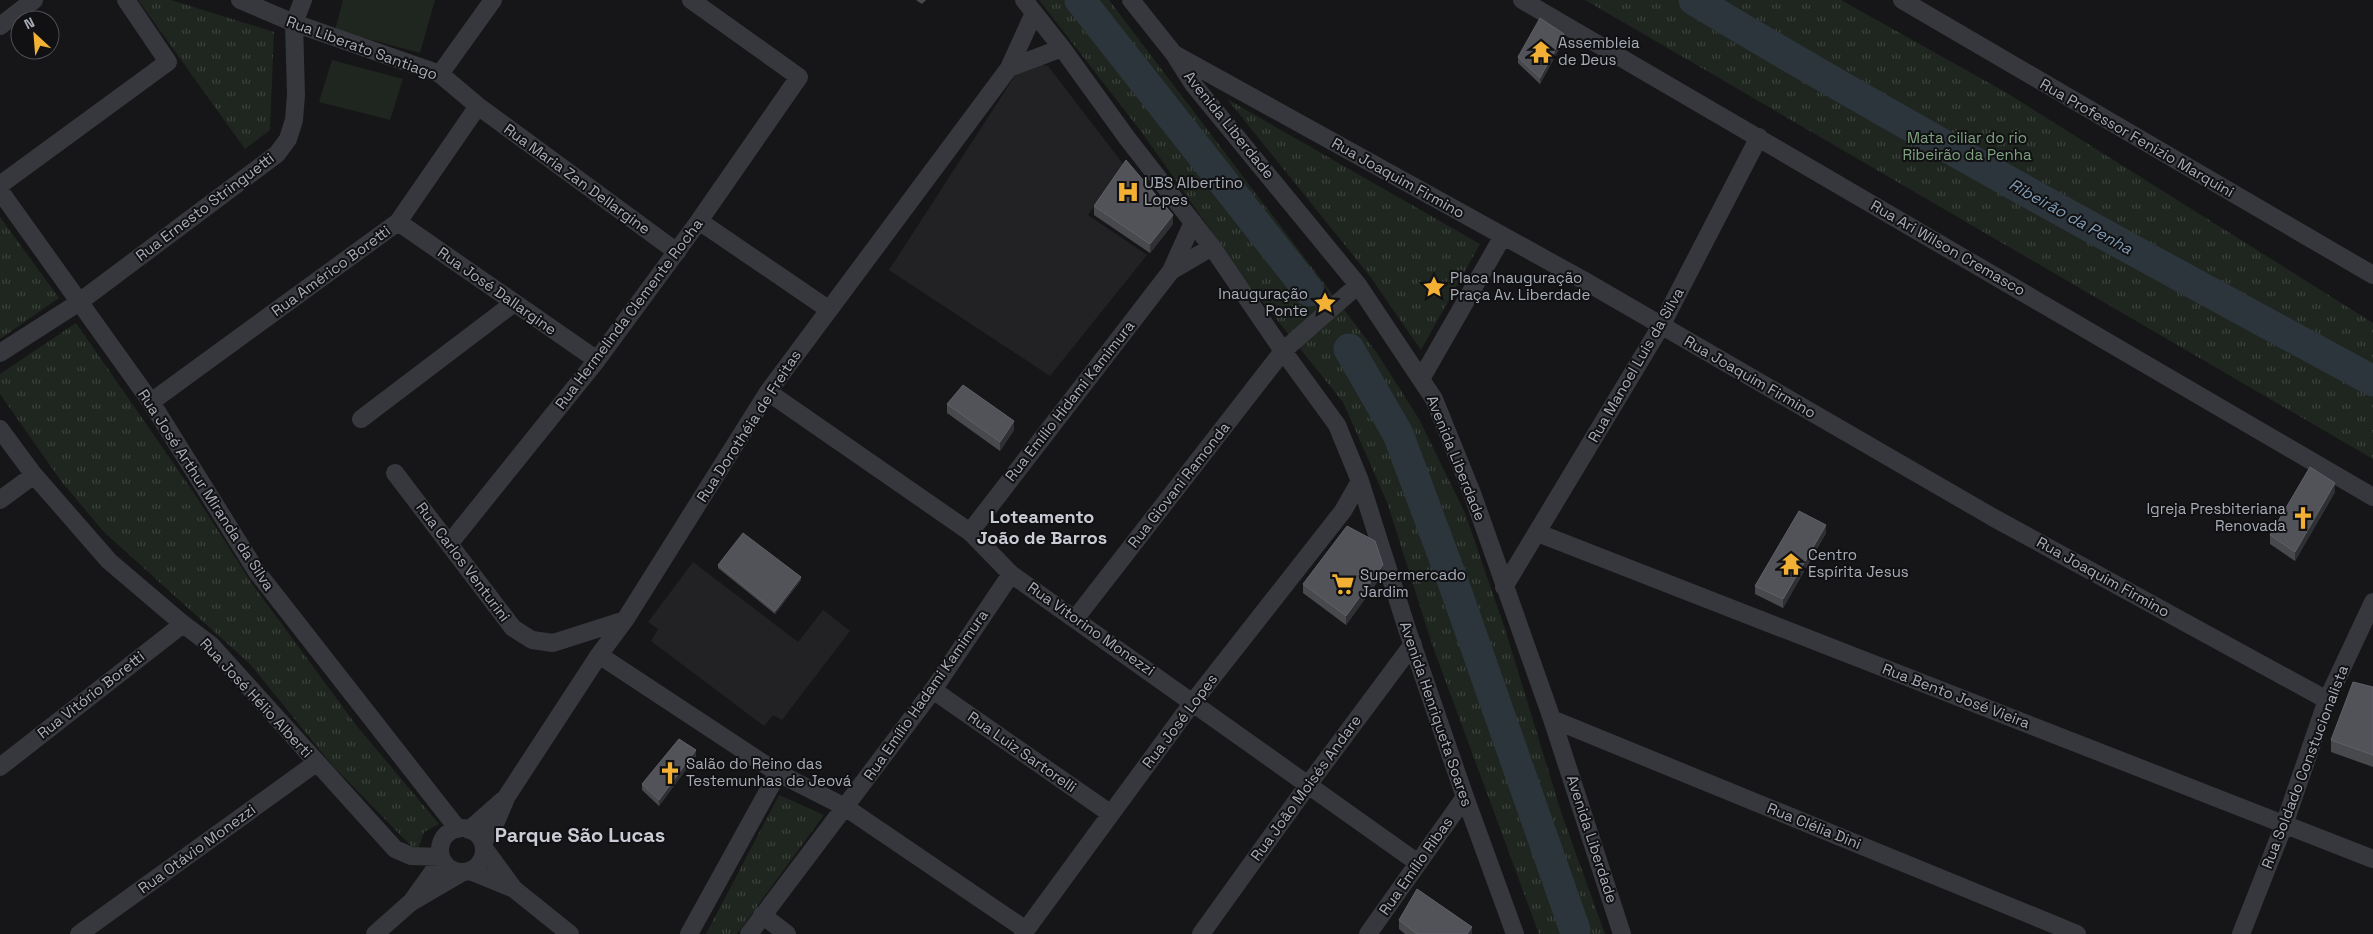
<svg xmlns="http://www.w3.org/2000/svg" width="2373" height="934" viewBox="0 0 2373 934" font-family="'Space Grotesk',sans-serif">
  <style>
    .built { fill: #222225 }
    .grass { fill: url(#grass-tufts) }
    .pitch { fill: #1e261f }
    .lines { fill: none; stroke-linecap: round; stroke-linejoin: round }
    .river { stroke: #2c353c; stroke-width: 31 }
    .minor { stroke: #37383d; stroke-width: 18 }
    .wall { fill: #47494d }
    .shaded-wall { fill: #2f3033 }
    .building { fill: #525359; stroke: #5f6168 }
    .labels { text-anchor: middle; stroke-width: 4; stroke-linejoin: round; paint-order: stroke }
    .poi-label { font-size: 15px; fill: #a8adb8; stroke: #111113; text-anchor: start }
    .street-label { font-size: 15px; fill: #a8adb8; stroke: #111113 }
    .park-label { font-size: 15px; fill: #7fa381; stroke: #111113 }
    .water-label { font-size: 16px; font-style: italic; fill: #7f9bb3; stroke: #111113 }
    .quarter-label { font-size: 18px; font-weight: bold; fill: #c9ccd4; stroke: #111113 }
    .district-label { font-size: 20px; font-weight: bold; fill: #c9ccd4; stroke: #111113 }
  </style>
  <defs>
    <pattern id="grass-tufts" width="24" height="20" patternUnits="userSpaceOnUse" patternTransform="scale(1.25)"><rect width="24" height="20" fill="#1e261f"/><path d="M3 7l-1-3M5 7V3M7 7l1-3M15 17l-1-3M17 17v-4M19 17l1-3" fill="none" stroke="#3c433d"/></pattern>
  </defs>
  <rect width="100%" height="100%" fill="#161618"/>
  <!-- built -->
  <path class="built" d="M1033 63 1048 66 1124 165 1088 215 1147 255 1050 376 889 270 1018 71Z
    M693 562 798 642 823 610 850 631 782 720 773 715 764 726 651 641 658 629 648 622Z"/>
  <!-- grass -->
  <path class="grass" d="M138 0H171L274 32 270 130 245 149Z
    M1039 0H1109L1377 353 1419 419 1465 513 1505 629 1562 815 1605 934H1539L1433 647 1387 502 1343 402 1252 289 1143 134Z
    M1585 0H1841L2007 93 2373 323V459Z
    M1227 99 1480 244 1421 350 1369 275Z
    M0 217 59 298 0 339Z
    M76 323 192 490 253 585 356 725 439 824 424 832 417 852 332 765 250 664 104 532 61 481 0 394V374Z
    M779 795 824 815 737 934H706Z"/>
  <!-- pitch -->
  <path class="pitch" d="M343 0H435L420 53 335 30Z
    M332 60 403 79 390 120 319 102Z"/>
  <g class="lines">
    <!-- river -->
    <path class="river" d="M1080 0 1309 291
      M1694 0C1917 134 2145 257 2373 381
      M1349 349 1398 434 1452 579 1575 930"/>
    <!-- minor -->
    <path class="minor" d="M240 0 294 23 440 74 478 106 677 252
      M1024 0 1062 48 1127 138 1212 247 1283 351 1337 425 1360 481 1407 629 1465 797 1515 934
      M1131 0 1174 54 1193 84 1358 285 1434 399 1472 493 1552 719 1622 934
      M1522 0 2373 497
      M1902 0 2373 275
      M0 26 34 0
      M1174 54 1583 280 1994 518 2327 700
      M1009 68 1062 48
      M440 74 493 0
      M0 185 168 62 126 0
      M0 191 151 402 257 572 458 829
      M699 221 828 309
      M398 222 597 360
      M1171 271 1212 247
      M0 353 78 303 277 154 288 139 294 120 296 95 294 23 303 0
      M1421 379 1503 236
      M768 392 970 532 1011 574 1418 863
      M151 402 398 222 478 106
      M361 419 514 303
      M0 429 34 475 109 561 183 624 211 645 395 849 411 856 441 857
      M395 473 513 628 532 640 553 643 625 620
      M0 500 34 475
      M970 532 1171 271 1193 222
      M1538 533 2373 859
      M449 544 597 360 699 221 799 77 691 0
      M1504 587 1661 326 1759 137
      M1075 619 1283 351 1358 285
      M599 655 778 773 845 807 1026 930
      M933 690 1111 814
      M1552 719 2077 934
      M0 767 183 624
      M440 850a22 22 0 1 1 44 0a22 22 0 1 1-44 0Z
      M469 830 503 800
      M483 843 495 824 507 796 599 655 625 620 768 392 1009 68 1034 13
      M484 848 514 889 570 934
      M470 871 514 889
      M412 901 442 859
      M762 915 787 934
      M79 934 316 763
      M375 934 410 903 463 872
      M689 934 778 773
      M749 934 933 690 1011 574
      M1023 934 1193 702 1343 511 1360 481
      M1201 934 1308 785 1413 644
      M1368 934 1465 797
      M2241 934 2284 825 2327 700 2373 602"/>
  </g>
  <!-- wall -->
  <path class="wall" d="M916 0H926L922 4Z
    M1564 40 1540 84 1518 63V57Z
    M1094 206 1173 224 1150 253 1094 215Z
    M947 404 1014 430 1000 451 947 413Z
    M2335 492 2295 561 2270 544V535Z
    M1826 533 1783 608 1755 594V586Z
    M718 565 801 580 775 614 718 568Z
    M1383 574 1346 625 1303 593V584Z
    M2373 687V767L2331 752V740Z
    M696 756 659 806 642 790V784Z
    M1399 920 1472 934H1405L1399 929Z"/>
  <!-- shaded-wall -->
  <path class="shaded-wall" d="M1564 34V40L1540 84V78Z
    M1173 215V224L1150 253V244Z
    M1014 421V430L1000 451V442Z
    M2335 483V492L2295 561V552Z
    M1826 525V533L1783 608V599Z
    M1383 565V574L1346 625V616Z
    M801 577V580L775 614V611Z
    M696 750V756L659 806V800Z
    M1472 927V934H1467Z"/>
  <!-- building -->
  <path class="building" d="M1540 18 1564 34 1540 78 1518 57Z
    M1126 160 1173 215 1150 244 1094 206Z
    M963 385 1014 421 1000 442 947 404Z
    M2310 467 2335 483 2295 552 2270 535Z
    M1799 511 1826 525 1783 599 1755 586Z
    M1347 526 1375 541 1383 565 1346 616 1303 584Z
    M743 533 801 577 775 611 718 565Z
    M2353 682 2373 687V755L2331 740Z
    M679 739 696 750 659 800 642 784Z
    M1417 889 1472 927 1467 934H1417L1399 920Z"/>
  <!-- icons -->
  <defs>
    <symbol id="temple-bare" viewBox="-9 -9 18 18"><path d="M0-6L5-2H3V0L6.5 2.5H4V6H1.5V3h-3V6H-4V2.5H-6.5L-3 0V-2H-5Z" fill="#f2b134" stroke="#111113" stroke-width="2.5" paint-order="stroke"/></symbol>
    <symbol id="hospital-bare" viewBox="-9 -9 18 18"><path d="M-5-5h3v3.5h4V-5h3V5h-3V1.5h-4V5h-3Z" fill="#f2b134" stroke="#111113" stroke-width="2.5" paint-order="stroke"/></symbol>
    <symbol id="sight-bare" viewBox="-9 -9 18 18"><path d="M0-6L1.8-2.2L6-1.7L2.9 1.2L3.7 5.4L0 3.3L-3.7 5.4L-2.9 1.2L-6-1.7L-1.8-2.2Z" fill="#f2b134" stroke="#111113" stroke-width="2.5" paint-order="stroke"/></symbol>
    <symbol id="church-bare" viewBox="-9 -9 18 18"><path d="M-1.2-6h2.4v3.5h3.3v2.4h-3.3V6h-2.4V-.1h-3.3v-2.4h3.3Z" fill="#f2b134" stroke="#111113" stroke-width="2.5" paint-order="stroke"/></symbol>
    <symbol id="supermarket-bare" viewBox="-9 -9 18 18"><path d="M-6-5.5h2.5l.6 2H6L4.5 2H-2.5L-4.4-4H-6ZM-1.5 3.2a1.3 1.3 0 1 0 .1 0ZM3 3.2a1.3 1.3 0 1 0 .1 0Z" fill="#f2b134" stroke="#111113" stroke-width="2.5" paint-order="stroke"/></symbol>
  </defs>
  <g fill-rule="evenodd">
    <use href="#temple-bare" x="1525" y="36" width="32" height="32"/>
    <use href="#hospital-bare" x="1112" y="176" width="32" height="32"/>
    <use href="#sight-bare" x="1418" y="271" width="32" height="32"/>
    <use href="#sight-bare" x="1309" y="287" width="32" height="32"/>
    <use href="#church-bare" x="2287" y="502" width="32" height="32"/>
    <use href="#temple-bare" x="1775" y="548" width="32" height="32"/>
    <use href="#supermarket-bare" x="1327" y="568" width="32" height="32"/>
    <use href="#church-bare" x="654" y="757" width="32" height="32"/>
  </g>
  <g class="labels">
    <!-- poi labels -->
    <g class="poi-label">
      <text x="1558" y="48">Assembleia<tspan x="1558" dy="17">de Deus</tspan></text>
      <text x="1144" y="188">UBS Albertino<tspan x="1144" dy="17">Lopes</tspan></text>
      <text x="1450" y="283">Placa Inauguração<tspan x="1450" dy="17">Praça Av. Liberdade</tspan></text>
      <text x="1308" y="299" text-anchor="end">Inauguração<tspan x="1308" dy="17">Ponte</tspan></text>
      <text x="2286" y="514" text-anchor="end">Igreja Presbiteriana<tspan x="2286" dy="17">Renovada</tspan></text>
      <text x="1808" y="560">Centro<tspan x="1808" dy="17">Espírita Jesus</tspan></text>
      <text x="1360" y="580">Supermercado<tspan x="1360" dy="17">Jardim</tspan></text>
      <text x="686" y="769">Salão do Reino das<tspan x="686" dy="17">Testemunhas de Jeová</tspan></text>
    </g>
    <!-- street labels -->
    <g class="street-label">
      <text transform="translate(362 48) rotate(20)" y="5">Rua Liberato Santiago</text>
      <text transform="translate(1229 125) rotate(51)" y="5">Avenida Liberdade</text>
      <text transform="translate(2137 138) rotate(30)" y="5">Rua Professor Fenizio Marquini</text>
      <text transform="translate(1398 178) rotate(29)" y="5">Rua Joaquim Firmino</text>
      <text transform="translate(577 179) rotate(36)" y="5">Rua Maria Zan Dellargine</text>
      <text transform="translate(205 207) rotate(-37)" y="5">Rua Ernesto Stringuetti</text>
      <text transform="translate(1948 248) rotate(30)" y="5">Rua Ari Wilson Cremasco</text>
      <text transform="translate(331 271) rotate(-36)" y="5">Rua Américo Boretti</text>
      <text transform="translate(497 291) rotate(35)" y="5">Rua José Dallargine</text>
      <text transform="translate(629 314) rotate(-53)" y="5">Rua Hermelinda Clemente Rocha</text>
      <text transform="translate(1636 365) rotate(-60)" y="5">Rua Manoel Luis da Silva</text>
      <text transform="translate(1750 377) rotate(30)" y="5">Rua Joaquim Firmino</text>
      <text transform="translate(1070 401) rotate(-52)" y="5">Rua Emílio Hidami Kamimura</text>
      <text transform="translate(749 426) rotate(-57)" y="5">Rua Dorothéia de Freitas</text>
      <text transform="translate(1456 458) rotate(68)" y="5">Avenida Liberdade</text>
      <text transform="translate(1179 485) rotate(-52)" y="5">Rua Giovani Ramonda</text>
      <text transform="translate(206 490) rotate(57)" y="5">Rua José Arthur Miranda da Silva</text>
      <text transform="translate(463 562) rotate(53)" y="5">Rua Carlos Venturini</text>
      <text transform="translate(2103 577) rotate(29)" y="5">Rua Joaquim Firmino</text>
      <text transform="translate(1091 629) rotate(35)" y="5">Rua Vitorino Monezzi</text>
      <text transform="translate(91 695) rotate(-38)" y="5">Rua Vitório Boretti</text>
      <text transform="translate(926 695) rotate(-55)" y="5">Rua Emílio Hadami Kamimura</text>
      <text transform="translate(1956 696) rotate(21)" y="5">Rua Bento José Vieira</text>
      <text transform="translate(256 698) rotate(47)" y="5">Rua José Hélio Alberti</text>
      <text transform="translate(1436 714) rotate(71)" y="5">Avenida Henriqueta Soares</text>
      <text transform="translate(1180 721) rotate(-53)" y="5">Rua José Lopes</text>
      <text transform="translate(1022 752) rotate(35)" y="5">Rua Luiz Sartorelli</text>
      <text transform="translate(2305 767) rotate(-69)" y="5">Rua Soldado Constucionalista</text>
      <text transform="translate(1306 788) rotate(-54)" y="5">Rua João Moisés Andare</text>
      <text transform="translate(1814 826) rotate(22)" y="5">Rua Clélia Dini</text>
      <text transform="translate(1592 839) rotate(72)" y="5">Avenida Liberdade</text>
      <text transform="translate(197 849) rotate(-36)" y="5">Rua Otávio Monezzi</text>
      <text transform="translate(1416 866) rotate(-55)" y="5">Rua Emílio Ribas</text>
    </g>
    <!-- park labels -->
    <g class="park-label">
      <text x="1967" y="143">Mata ciliar do rio<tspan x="1967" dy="17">Ribeirão da Penha</tspan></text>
    </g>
    <!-- water labels -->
    <g class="water-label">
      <text transform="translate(2071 216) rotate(29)" y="6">Ribeirão da Penha</text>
    </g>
    <!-- quarter labels -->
    <g class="quarter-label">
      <text x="1042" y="523">Loteamento<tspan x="1042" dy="21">João de Barros</tspan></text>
    </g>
    <!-- district labels -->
    <g class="district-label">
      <text x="580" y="842">Parque São Lucas</text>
    </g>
  </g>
  <!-- north arrow -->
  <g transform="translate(35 35) rotate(334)"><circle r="24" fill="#111113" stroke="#4d4f55"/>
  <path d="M0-4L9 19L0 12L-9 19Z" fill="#f2b134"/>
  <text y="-8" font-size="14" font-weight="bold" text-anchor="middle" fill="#a8adb8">N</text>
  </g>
</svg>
